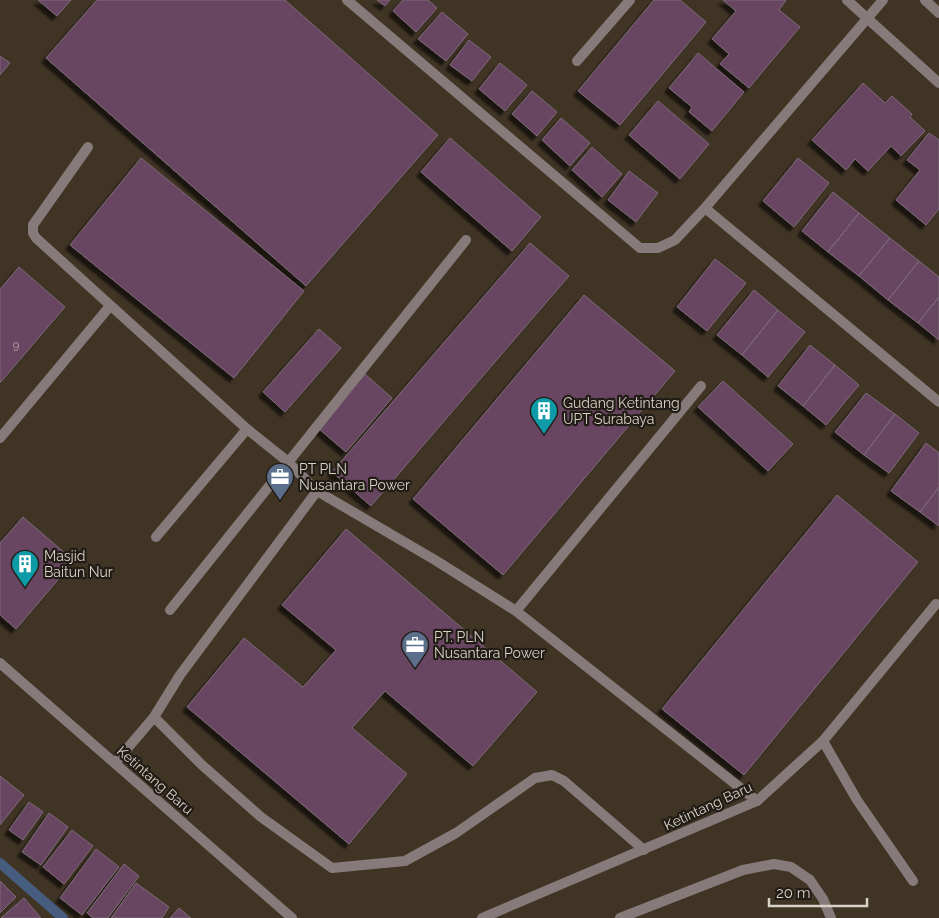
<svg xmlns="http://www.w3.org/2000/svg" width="939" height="918" viewBox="0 0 939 918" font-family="Raleway,sans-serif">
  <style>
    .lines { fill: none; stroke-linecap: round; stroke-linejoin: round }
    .stream { stroke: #465d7f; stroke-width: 10 }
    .building { fill: #684560; stroke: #7d6b78; filter: url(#shadow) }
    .lane { stroke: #867b7a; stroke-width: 10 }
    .street { stroke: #867b7a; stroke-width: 10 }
    .labels { text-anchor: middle; stroke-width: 4.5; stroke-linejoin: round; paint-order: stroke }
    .number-label { font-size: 11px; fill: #bcaeae }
    .poi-label { font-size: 14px; fill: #d8d1c8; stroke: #221c16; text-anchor: start }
    .street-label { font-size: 14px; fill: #d8d1c8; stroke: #221c16 }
  </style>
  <defs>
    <filter id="shadow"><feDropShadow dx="-4.5" dy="4.5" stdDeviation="1" flood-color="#0009"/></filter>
  </defs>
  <rect width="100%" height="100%" fill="#403425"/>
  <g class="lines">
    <!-- stream -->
    <path class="stream" d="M0 863 63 918"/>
  </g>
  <!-- building -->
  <path class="building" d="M38 0H71L57 16Z
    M97 0H285L438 135 306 286 46 58Z
    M377 0H390L385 6Z
    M403 0H428L437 8 416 32 393 11Z
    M654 0H680L706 22 620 125 578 91Z
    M723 0H786L779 10 800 27 749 88 720 64 729 54 712 39 736 11Z
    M442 12 468 34 446 61 418 39Z
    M469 40 491 57 472 81 450 65Z
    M698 53 744 92 712 131 689 112 692 107 669 88Z
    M0 56 10 63 0 75Z
    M500 63 527 85 505 111 479 89Z
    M863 83 885 103 892 96 912 114 910 117 925 131 901 156 891 146 868 171 855 159 846 170 812 140Z
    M532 91 557 112 537 136 512 114Z
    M658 101 709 144 680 179 629 135Z
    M561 118 590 143 570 166 542 140Z
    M929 133 939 140V209L926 225 896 200 920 170 907 160Z
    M450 138 541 217 512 251 421 172Z
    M592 147 622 174 602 197 572 170Z
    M141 158 304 291 234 378 70 245Z
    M798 158 829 183 794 227 763 201Z
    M629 171 658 193 636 222 608 200Z
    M833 192 859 213 828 252 802 231Z
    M859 213 890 238 859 276 828 252Z
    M890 238 919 261 888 300 859 276Z
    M530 243 569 276 371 506 332 472Z
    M715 259 746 283 707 331 677 307Z
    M919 261 939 277V297L918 323 888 300Z
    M19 267 65 307 0 383V289Z
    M754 290 778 310 742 355 717 335Z
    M584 295 675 371 503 575 413 499Z
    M939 297V340L918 323Z
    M778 310 805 332 768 377 742 355Z
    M319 329 341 348 285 412 263 392Z
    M810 345 835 365 803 406 778 386Z
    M835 365 859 385 826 425 803 406Z
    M365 374 392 398 346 452 318 428Z
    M723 381 793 444 768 471 698 407Z
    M866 393 895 414 864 455 835 432Z
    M895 414 919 433 889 473 864 455Z
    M926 443 939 453V487L920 512 891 491Z
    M939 487V526L920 512Z
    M837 495 918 562 744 775 662 709Z
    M23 517 74 561 16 629 0 615V543Z
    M346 529 537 692 473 766 385 691 352 728 407 774 349 844 187 707 244 638 303 687 336 650 282 605Z
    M0 776 24 795 0 825Z
    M29 802 43 812 23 840 9 830Z
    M49 813 68 827 41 865 22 852Z
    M72 830 93 846 64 884 43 867Z
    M96 849 119 867 82 915 60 898Z
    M124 864 139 876 108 918H93L87 913Z
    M0 881 16 897 0 913Z
    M136 883 169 907 162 918H111Z
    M24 898 41 918H1Z
    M179 908 191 918H170Z"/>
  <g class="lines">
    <!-- lane -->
    <path class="lane" d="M88 147 33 225V233L36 238 247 429 287 461 317 491
      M0 438 110 306
      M156 537 247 429
      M170 610 466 240
      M516 611 701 386
      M823 741 857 800 913 881
      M115 763 154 717
      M644 850 564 781 552 775 535 778 456 833 405 861 332 868 261 817 202 765 154 717 180 675 317 491 435 560 516 611 757 801
      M620 918 743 870 774 864 791 867 810 880 823 899 831 918"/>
    <!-- street -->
    <path class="street" d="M347 0 640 248H658L675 240 705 208 883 0
      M847 0 939 83
      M925 0 939 13
      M577 61 630 0
      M705 208 939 402
      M0 663 292 918
      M482 918 757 801 823 741 936 604"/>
  </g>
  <!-- icons -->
  <defs>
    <symbol id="building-pin" viewBox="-11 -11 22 30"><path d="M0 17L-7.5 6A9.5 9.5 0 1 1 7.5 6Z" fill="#0f9aa8" stroke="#221c16"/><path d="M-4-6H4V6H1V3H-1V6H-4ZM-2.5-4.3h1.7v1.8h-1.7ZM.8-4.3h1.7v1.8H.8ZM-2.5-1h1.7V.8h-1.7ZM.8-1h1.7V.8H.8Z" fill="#fff"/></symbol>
    <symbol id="office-pin" viewBox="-11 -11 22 30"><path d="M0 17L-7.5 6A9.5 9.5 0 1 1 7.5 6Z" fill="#5c6f8a" stroke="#221c16"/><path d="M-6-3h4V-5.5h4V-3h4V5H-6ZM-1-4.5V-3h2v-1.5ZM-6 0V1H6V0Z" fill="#fff"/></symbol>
  </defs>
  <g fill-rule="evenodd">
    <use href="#building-pin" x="528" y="395" width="32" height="43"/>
    <use href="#office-pin" x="264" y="461" width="32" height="43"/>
    <use href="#building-pin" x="9" y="548" width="32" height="43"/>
    <use href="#office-pin" x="399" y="629" width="32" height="43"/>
  </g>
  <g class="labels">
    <!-- number labels -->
    <g class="number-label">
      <text x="16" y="349">9</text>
    </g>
    <!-- poi labels -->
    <g class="poi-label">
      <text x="563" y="408">Gudang Ketintang<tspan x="563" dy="16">UPT Surabaya</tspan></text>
      <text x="299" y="474">PT PLN<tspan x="299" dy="16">Nusantara Power</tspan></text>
      <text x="44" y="561">Masjid<tspan x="44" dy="16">Baitun Nur</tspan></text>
      <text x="434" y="642">PT. PLN<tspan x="434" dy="16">Nusantara Power</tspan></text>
    </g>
    <!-- street labels -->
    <g class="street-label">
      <text transform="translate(155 780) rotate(41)" y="5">Ketintang Baru</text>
      <text transform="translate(708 806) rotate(-25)" y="5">Ketintang Baru</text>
    </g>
  </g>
  <!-- scale -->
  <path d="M769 898v8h98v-8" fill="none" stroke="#d8d1c8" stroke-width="2.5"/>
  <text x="776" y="898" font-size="15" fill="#d8d1c8" stroke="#221c16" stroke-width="4" paint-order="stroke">20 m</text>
</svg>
